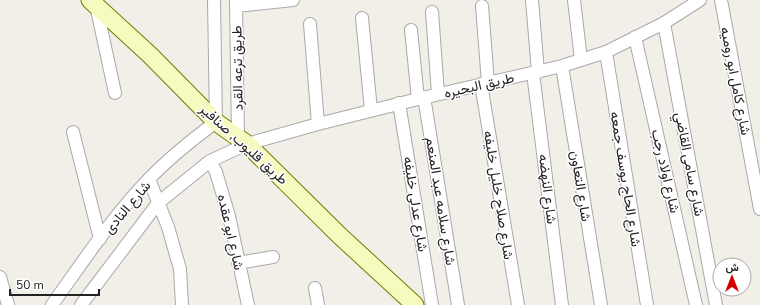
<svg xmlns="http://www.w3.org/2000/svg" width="760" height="305" viewBox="0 0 760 305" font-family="'Nunito Sans',Vazirmatn,sans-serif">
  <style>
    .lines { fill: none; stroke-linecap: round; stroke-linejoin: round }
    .street-casing { stroke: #a9a9a9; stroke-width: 14 }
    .secondary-casing { stroke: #707d05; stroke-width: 19 }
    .street { stroke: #fff; stroke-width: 12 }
    .secondary { stroke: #f7fabf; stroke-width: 17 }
    .labels { text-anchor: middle; stroke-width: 3; stroke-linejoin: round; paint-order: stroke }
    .street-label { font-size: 14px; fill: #222; stroke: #fff }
  </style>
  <rect width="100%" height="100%" fill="#f2efe9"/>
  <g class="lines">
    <defs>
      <path id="street" d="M236 0 238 137
        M532 0 538 72
        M574 0 581 60
        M721 0 760 209
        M96 5 115 93
        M236 6 293 0
        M482 6 488 83
        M432 12 438 94
        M362 18 371 110
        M664 23 716 305
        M310 24 318 124
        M411 30 418 99
        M635 37 696 305
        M606 52 647 305
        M562 66 601 305
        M533 73 562 305
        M481 84 518 305
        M424 97 458 305
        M399 103 432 305
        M73 132 100 239
        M210 161 216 172 229 216 248 305
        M149 179 168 227 180 269 182 305
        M238 263 273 257
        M0 277 8 305
        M315 288 318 305
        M52 305C82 263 113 216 149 179 169 158 193 139 216 122L214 0
        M81 305 158 203 210 161 247 144 318 124 418 99 562 66 606 52 664 23 700 0"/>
      <path id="secondary" d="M90 0 150 55 216 122 247 144 340 236 415 305"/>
    </defs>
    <!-- street casing -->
    <use href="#street" class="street-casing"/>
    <!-- secondary casing -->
    <use href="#secondary" class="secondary-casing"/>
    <!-- street -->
    <use href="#street" class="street"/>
    <!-- secondary -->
    <use href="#secondary" class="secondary"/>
  </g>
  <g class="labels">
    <!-- street labels -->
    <g class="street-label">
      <text transform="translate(237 68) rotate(-91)" y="5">طريق ترعه القرد</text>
      <text transform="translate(736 81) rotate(79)" y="5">شارع كامل ابو روميه</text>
      <text transform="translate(479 85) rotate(-13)" y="5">طريق البحيره</text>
      <text transform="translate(244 144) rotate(42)" y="5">طريق قليوب, صنافير</text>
      <text transform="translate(690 164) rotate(79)" y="5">شارع سامى القاضي</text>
      <text transform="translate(666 171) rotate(77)" y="5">شارع اولاد رجب</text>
      <text transform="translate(626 179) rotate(81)" y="5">شارع الحاج يوسف جمعه</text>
      <text transform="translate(581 186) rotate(81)" y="5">شارع التعاون</text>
      <text transform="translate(548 189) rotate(83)" y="5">شارع النهضه</text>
      <text transform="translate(499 195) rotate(81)" y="5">شارع صلاح خليل خليفه</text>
      <text transform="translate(441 201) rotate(81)" y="5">شارع سلامه عبد المنعم</text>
      <text transform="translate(416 204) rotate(81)" y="5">شارع عدلى خليفه</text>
      <text transform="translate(127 207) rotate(-50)" y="5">شارع النادى</text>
      <text transform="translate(231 232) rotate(77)" y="5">شارع ابو عقده</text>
    </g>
  </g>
  <!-- north arrow -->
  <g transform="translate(732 277)"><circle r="19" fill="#ffffff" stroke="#a7a7a7"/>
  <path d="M0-3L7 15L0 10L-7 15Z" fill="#d40000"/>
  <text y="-6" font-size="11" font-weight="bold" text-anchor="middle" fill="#222222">ش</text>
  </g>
  <!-- scale -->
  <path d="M10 289v6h89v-6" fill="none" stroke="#222222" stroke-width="2"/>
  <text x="16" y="289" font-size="12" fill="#222222" stroke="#ffffff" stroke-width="3" paint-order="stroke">50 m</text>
</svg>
